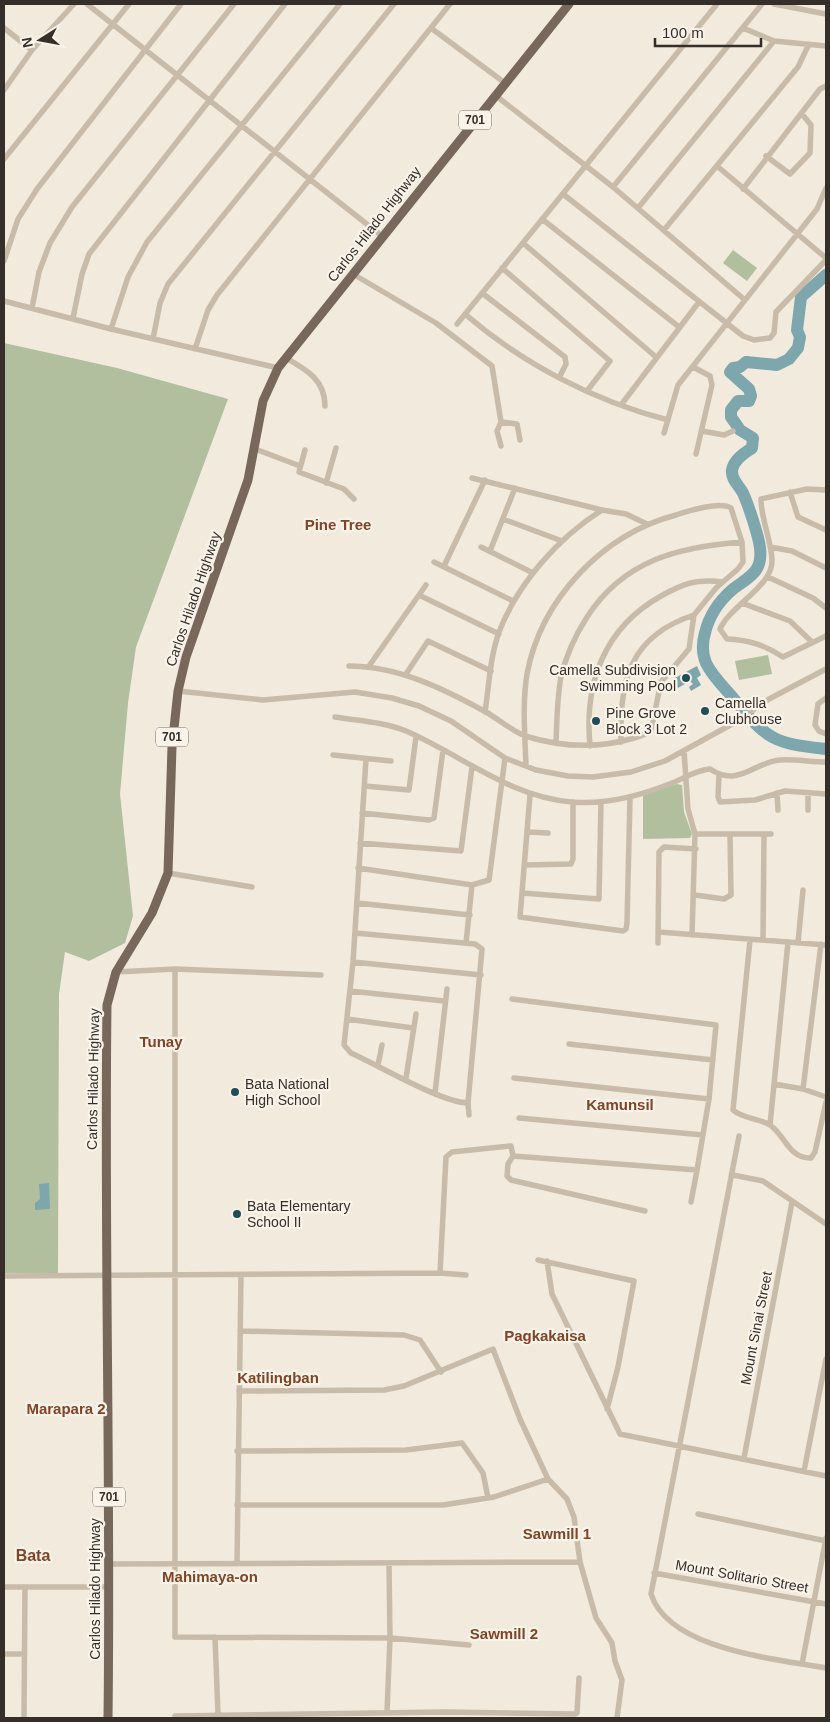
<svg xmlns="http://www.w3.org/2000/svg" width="830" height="1722" viewBox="0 0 830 1722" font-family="Arial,sans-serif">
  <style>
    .green { fill: #b1bf9e }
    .water { fill: #7ea6ad }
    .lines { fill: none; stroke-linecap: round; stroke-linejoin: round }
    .river { stroke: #7ea6ad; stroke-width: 12 }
    .minor { stroke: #c9bbaa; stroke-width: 5.5 }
    .primary { stroke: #78675b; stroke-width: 9 }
    .poi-dot { fill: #214d56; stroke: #f9f3ea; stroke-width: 2 }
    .labels { text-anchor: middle; stroke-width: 4.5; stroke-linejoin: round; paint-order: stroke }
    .shield { fill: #f9f3ea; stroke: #706a63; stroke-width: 1 }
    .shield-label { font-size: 12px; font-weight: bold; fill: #362f29 }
    .street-label { font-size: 14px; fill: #362f29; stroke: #f9f3ea }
    .poi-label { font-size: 14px; fill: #362f29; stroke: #f9f3ea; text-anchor: start }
    .neighbourhood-label { font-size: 15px; font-weight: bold; fill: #814426; stroke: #f9f3ea }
    .quarter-label { font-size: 16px; font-weight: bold; fill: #814426; stroke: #f9f3ea }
  </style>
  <rect width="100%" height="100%" fill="#f1eadd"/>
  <!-- green -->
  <path class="green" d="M733 250 757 268 747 281 723 263Z
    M4 343 117 368 228 399 136 647 128 703 120 794 133 916 125 943 89 961 65 952 59 994 58 1273H4Z
    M768 655 772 674 739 680 735 661Z
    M677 784 682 785 684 812 692 834 690 838 643 839V794Z"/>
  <!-- water -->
  <path class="water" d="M697 666 701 675 697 678 701 685 691 691 689 687 693 684 690 681 678 688 673 679Z
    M49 1183 50 1209 35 1210V1203L40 1199 39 1184Z"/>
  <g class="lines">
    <!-- river -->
    <path class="river" d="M826 275 801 297 797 330 800 337 798 348 789 359 777 365 746 362 740 367 733 368 730 372 749 389 751 396 749 401H738L731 410V417L740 430 753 438 752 448C745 453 734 459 732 470 731 480 739 485 743 493 748 504 759 537 760 548 763 572 749 577 733 589 719 601 709 616 705 633 702 643 702 653 706 663 712 676 725 688 734 699 768 741 774 743 826 749"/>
    <!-- minor -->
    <path class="minor" d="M87 4 382 236
      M774 4 826 14
      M4 28 32 50
      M431 28 505 83
      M743 28 774 41 826 46
      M4 90 32 50 74 4
      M495 95 613 187 745 300
      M766 156 790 174 810 153 811 125 802 114
      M4 159 129 4
      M717 166 826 258
      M613 187 762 4
      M743 189 820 89 826 86
      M563 194 743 336 754 340 770 338 774 333 776 312 826 260
      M638 208 774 41
      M542 219 679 327
      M664 230 798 67 808 46
      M523 243 656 357
      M4 261 18 219 37 189 181 4
      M502 268 610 361 587 391
      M353 274 436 323 492 366 501 422 497 431 501 446
      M482 293 565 357 566 364 559 378
      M4 301 111 329 278 368
      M32 308 39 272 50 243 72 207 234 4
      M465 314C523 364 594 401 668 420
      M73 318 82 274 89 254 285 4
      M457 324 717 4
      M111 329 128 277 147 242 340 4
      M153 339 160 303 168 284 394 4
      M195 349 208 310 217 295 450 4
      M286 358C307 370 325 380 325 406
      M693 367 710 376 712 385 696 454
      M621 405 699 302
      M501 422 517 424 520 440
      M702 431 724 435 733 431
      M664 433 678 385 817 209 826 188
      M255 449 300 466
      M305 450 299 472 344 489 354 499
      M472 478 602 510 626 514 647 524
      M326 483 336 448
      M826 490 807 489 761 499C761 519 771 539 772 560 773 586 731 605 720 629L727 639C749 640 765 645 783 657L826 636
      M790 492 798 517 826 530
      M503 519 562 541
      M481 547 533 573
      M770 547 792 551 826 568
      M490 551 515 488
      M434 562 513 601
      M444 566 485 480
      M768 577 813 598 826 608
      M421 596 499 634
      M742 603 790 621 812 642
      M349 666C398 666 444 689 486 712 498 719 512 731 525 736 561 747 598 749 634 738 641 736 647 734 651 730L661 682 689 649 694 615 716 588 738 569 743 562 742 542 731 508C721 501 688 511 676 515 603 534 541 599 527 674 522 705 525 735 526 766
      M369 666 426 585
      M406 674 428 641 491 671
      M178 691 263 700 355 692 392 698 419 706 451 721 505 758 536 770 568 776 593 777 631 772 665 761 734 723 769 699 826 669
      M826 698 818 704 815 725 819 731 826 734
      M485 712C489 686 490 657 499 632 518 583 558 538 602 510
      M335 717C359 721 384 722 406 731 462 755 509 797 572 802 607 805 640 796 672 783 685 778 696 770 710 769 739 788 754 762 780 760 795 759 811 762 826 762
      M556 742C557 720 557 698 561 677 566 655 575 636 587 617 624 560 678 547 742 542
      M621 742C619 680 630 636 694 615
      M590 746C584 683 604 628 661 596 684 583 696 579 723 582
      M684 751 688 809 695 834 692 935
      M333 755 391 761
      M366 759 353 962 344 1045 351 1053C380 1066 440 1102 468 1103
      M719 775 718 797 720 802 755 800 785 791 826 794
      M365 786 409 790 416 737
      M777 793 778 810
      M530 795 520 917 623 931 626 929 627 923 630 798
      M808 810V793
      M362 813 429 820 434 818 443 750
      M528 832 548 833
      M695 834H771
      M360 843 461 851 472 767
      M525 865 571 864 573 859V802
      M358 868 472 885 489 880 505 758
      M168 873 252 887
      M522 893 599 899 601 802
      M695 895 724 899 731 895 730 834
      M357 903 470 915
      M659 932 826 945
      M355 933 475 944 482 949 468 1103 469 1115
      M750 940 733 1110C743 1119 759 1118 770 1125 785 1135 789 1159 811 1158L815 1152 826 1102
      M763 940 764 835
      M466 943 472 885
      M658 943 659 852 664 847 696 849
      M798 943 803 890
      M353 962 481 975
      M175 969V1637L390 1638 469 1645
      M116 972 175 969 321 975
      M350 991 444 1001
      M347 1019 413 1028
      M569 1044 713 1060
      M378 1065 382 1045
      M406 1078 416 1014
      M514 1078 709 1099
      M774 1084 803 1089 826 1097
      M803 1089 821 944
      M435 1093 447 989
      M519 1118 703 1135
      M770 1125 788 942
      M739 1136 651 1594C669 1650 777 1659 826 1668
      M513 1156 508 1164 507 1176 511 1180 645 1211
      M733 1175 763 1181 826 1224
      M691 1202 697 1170
      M538 1260 634 1281 618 1367 607 1409
      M547 1261 552 1294 620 1434 826 1476
      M440 1273 446 1157 452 1152 511 1146 513 1156 697 1170 709 1099 716 1025 512 999
      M4 1276 440 1273 466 1275
      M240 1331 404 1335 420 1340 441 1372
      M239 1391 384 1390 404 1386 493 1349 520 1419 548 1479 567 1499 574 1517 580 1562
      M237 1451 406 1450 462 1443 483 1473 488 1498
      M744 1458 792 1202
      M804 1471 826 1359
      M237 1505H443L494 1497 548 1479
      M698 1514 826 1541
      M110 1564 580 1562 596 1618 612 1643 615 1661 622 1680 617 1718
      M237 1564 241 1275
      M654 1573 826 1604
      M4 1587H110
      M215 1637 218 1714
      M4 1654H24
      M802 1664 826 1538
      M387 1712 390 1638 389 1563
      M24 1718 25 1587
      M175 1718V1716L445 1712 575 1714 577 1713 579 1678"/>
    <!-- primary -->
    <path class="primary" d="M108 1718C111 1480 104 1243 107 1005L116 972 152 913 168 873 172 747 178 691 186 657 248 480 263 401 278 368 569 4"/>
  </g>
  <!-- markers -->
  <g class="poi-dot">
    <circle cx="686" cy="678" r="5"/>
    <circle cx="705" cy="711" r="5"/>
    <circle cx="596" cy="721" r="5"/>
    <circle cx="235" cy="1092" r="5"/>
    <circle cx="237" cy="1214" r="5"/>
  </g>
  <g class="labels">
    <!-- shield labels -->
    <g class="shield">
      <rect x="459" y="110.5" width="32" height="19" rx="4"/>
      <rect x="156" y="727.5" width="32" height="19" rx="4"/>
      <rect x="93" y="1487.5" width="32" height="19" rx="4"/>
    </g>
    <g class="shield-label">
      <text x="475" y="124">701</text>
      <text x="172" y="741">701</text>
      <text x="109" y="1501">701</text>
    </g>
    <!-- street labels -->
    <g class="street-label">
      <text transform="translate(374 224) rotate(-52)" y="5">Carlos Hilado Highway</text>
      <text transform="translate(193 599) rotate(-71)" y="5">Carlos Hilado Highway</text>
      <text transform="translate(93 1079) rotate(-89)" y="5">Carlos Hilado Highway</text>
      <text transform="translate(756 1328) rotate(-79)" y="5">Mount Sinai Street</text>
      <text transform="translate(742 1576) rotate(10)" y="5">Mount Solitario Street</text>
      <text transform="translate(95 1589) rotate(-90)" y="5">Carlos Hilado Highway</text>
    </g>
    <!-- poi labels -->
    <g class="poi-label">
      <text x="676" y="675" text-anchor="end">Camella Subdivision<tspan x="676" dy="16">Swimming Pool</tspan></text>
      <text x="715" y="708">Camella<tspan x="715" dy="16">Clubhouse</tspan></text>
      <text x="606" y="718">Pine Grove<tspan x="606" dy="16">Block 3 Lot 2</tspan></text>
      <text x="245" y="1089">Bata National<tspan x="245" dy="16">High School</tspan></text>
      <text x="247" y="1211">Bata Elementary<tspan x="247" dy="16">School II</tspan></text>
    </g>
    <!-- neighbourhood labels -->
    <g class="neighbourhood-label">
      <text x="338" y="530">Pine Tree</text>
      <text x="161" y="1047">Tunay</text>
      <text x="620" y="1110">Kamunsil</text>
      <text x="545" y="1341">Pagkakaisa</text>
      <text x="278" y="1383">Katilingban</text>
      <text x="66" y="1414">Marapara 2</text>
      <text x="557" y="1539">Sawmill 1</text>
      <text x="210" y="1582">Mahimaya-on</text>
      <text x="504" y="1639">Sawmill 2</text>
    </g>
    <!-- quarter labels -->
    <g class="quarter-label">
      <text x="33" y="1561">Bata</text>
    </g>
  </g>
  <!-- border -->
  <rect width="830" height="1722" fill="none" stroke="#362f29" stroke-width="10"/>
  <!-- north arrow -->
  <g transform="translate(40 40) rotate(259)" stroke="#f9f3ea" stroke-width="4" paint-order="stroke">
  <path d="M0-4L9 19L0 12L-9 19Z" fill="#362f29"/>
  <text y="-8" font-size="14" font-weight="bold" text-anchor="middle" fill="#362f29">N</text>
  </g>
  <!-- scale -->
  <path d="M655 38v8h106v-8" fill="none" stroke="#362f29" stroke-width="2.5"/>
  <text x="662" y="38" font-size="15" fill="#362f29" stroke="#f9f3ea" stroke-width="4" paint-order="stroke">100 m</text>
</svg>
